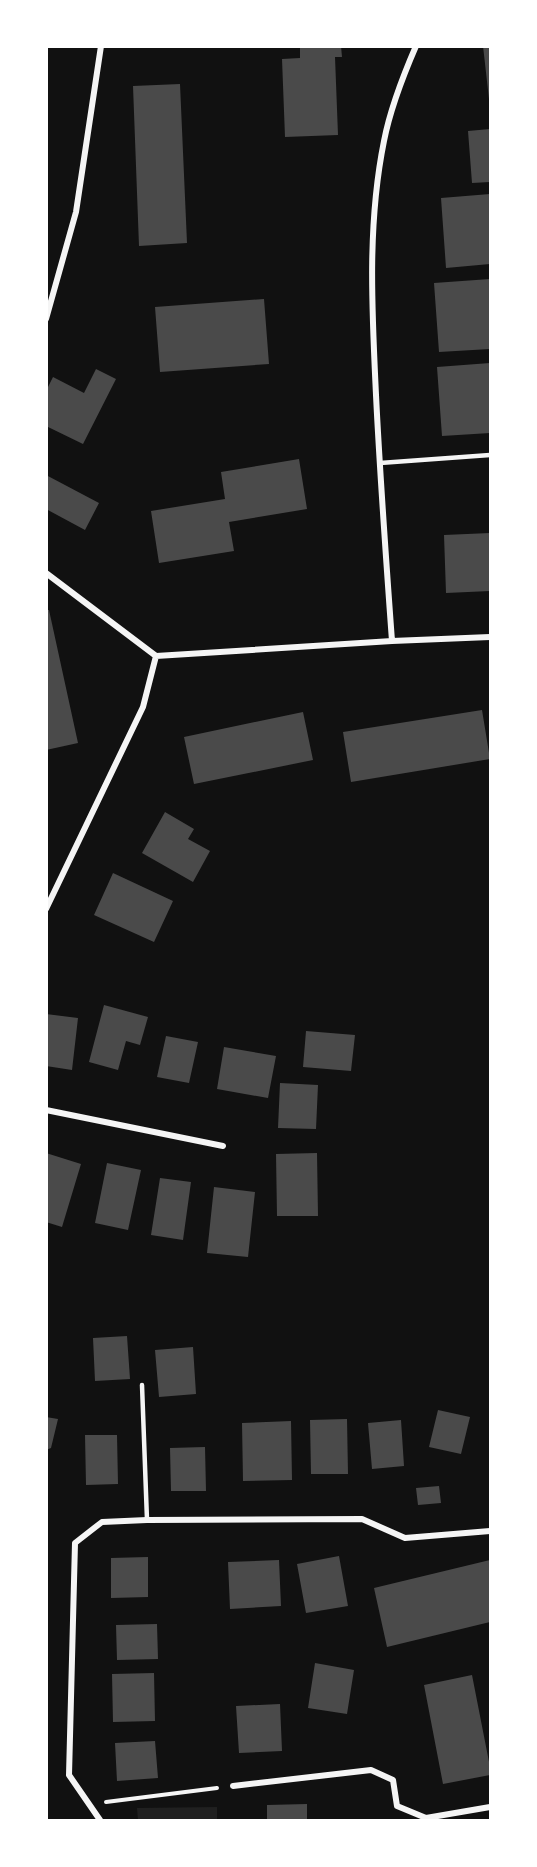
<svg xmlns="http://www.w3.org/2000/svg" width="537" height="1867" viewBox="0 0 537 1867" font-family="Montserrat,sans-serif">
  <style>
    .green { fill: #202020 }
    .building { fill: #4a4a4a }
    .lines { fill: none; stroke-linecap: round; stroke-linejoin: round }
    .path { stroke: #f5f5f5; stroke-width: 4 }
    .service { stroke: #f5f5f5; stroke-width: 4.5 }
    .minor { stroke: #f5f5f5; stroke-width: 6 }
  </style>
  <rect width="100%" height="100%" fill="#111"/>
  <!-- green -->
  <path class="green" d="M217 1807V1820H138L137 1808Z"/>
  <!-- building -->
  <path class="building" d="M300 46H341L342 57H335L338 135 285 137 282 59 300 58Z
    M483 46H490V99H489Z
    M180 84 187 243 139 246 133 86Z
    M490 129V182L472 183 468 131Z
    M490 194V264L446 268 441 198Z
    M490 279V349L439 352 434 283Z
    M264 299 269 364 160 372 155 307Z
    M490 363V433L442 436 437 367Z
    M96 369 116 379 83 444 46 426V391L53 377 84 393Z
    M299 459 307 509 229 522 234 551 159 563 151 511 225 499 221 472Z
    M46 475 99 503 85 530 46 509Z
    M490 533V591L446 593 444 535Z
    M46 610H49L78 743 46 750Z
    M482 710 490 759 351 782 343 732Z
    M303 712 313 760 194 784 184 737Z
    M165 812 194 829 188 839 210 851 193 882 142 853Z
    M113 873 173 901 154 942 94 915Z
    M104 1005 148 1017 140 1045 126 1041 118 1070 89 1062Z
    M46 1014 78 1018 72 1070 46 1066Z
    M306 1031 355 1035 351 1071 303 1067Z
    M166 1036 198 1042 189 1083 157 1077Z
    M224 1047 276 1056 268 1098 217 1089Z
    M280 1083 318 1085 316 1129 278 1128Z
    M46 1153 81 1164 62 1227 46 1222Z
    M317 1153 318 1216H277L276 1154Z
    M107 1163 141 1170 128 1230 95 1223Z
    M160 1178 191 1182 183 1240 151 1235Z
    M214 1187 255 1192 248 1257 207 1253Z
    M127 1336 130 1379 95 1381 93 1338Z
    M193 1347 196 1394 159 1397 155 1350Z
    M438 1410 470 1417 461 1454 429 1447Z
    M46 1417 58 1419 51 1448 46 1450Z
    M347 1419 348 1474H311L310 1420Z
    M401 1420 404 1466 372 1469 368 1423Z
    M291 1421 292 1480 243 1481 242 1423Z
    M85 1435H117L118 1484 86 1485Z
    M205 1447 206 1491H171L170 1448Z
    M439 1486 441 1503 418 1505 416 1488Z
    M339 1556 348 1606 306 1613 297 1564Z
    M148 1557V1597L111 1598V1558Z
    M279 1560 281 1606 230 1609 228 1562Z
    M490 1560V1622L387 1647 374 1588Z
    M157 1624 158 1659 117 1660 116 1625Z
    M315 1663 354 1670 347 1714 308 1708Z
    M154 1673 155 1721 113 1722 112 1674Z
    M472 1675 490 1767V1775L443 1784 424 1685Z
    M280 1704 282 1751 239 1753 236 1706Z
    M155 1741 158 1778 117 1781 115 1743Z
    M307 1804V1820H267V1805Z"/>
  <g class="lines">
    <!-- path -->
    <path class="path" d="M106 1802 217 1788"/>
    <!-- service -->
    <path class="service" d="M380 463 490 455
      M142 1385 147 1520"/>
    <!-- minor -->
    <path class="minor" d="M46 319 76 212 101 46
      M46 573 156 656
      M392 641C386 559 380 477 376 395 372 310 367 225 384 141 390 110 403 76 416 46
      M46 909 143 707 156 656 392 641 490 637
      M46 1110 223 1146
      M233 1786 371 1770 393 1780 397 1806 426 1818 490 1807
      M100 1820 69 1775 75 1543 102 1522 147 1520 362 1519 405 1538 490 1531"/>
  </g>
  <!-- border -->
  <rect width="537" height="1867" fill="none" stroke="#ffffff" stroke-width="96"/>
</svg>
